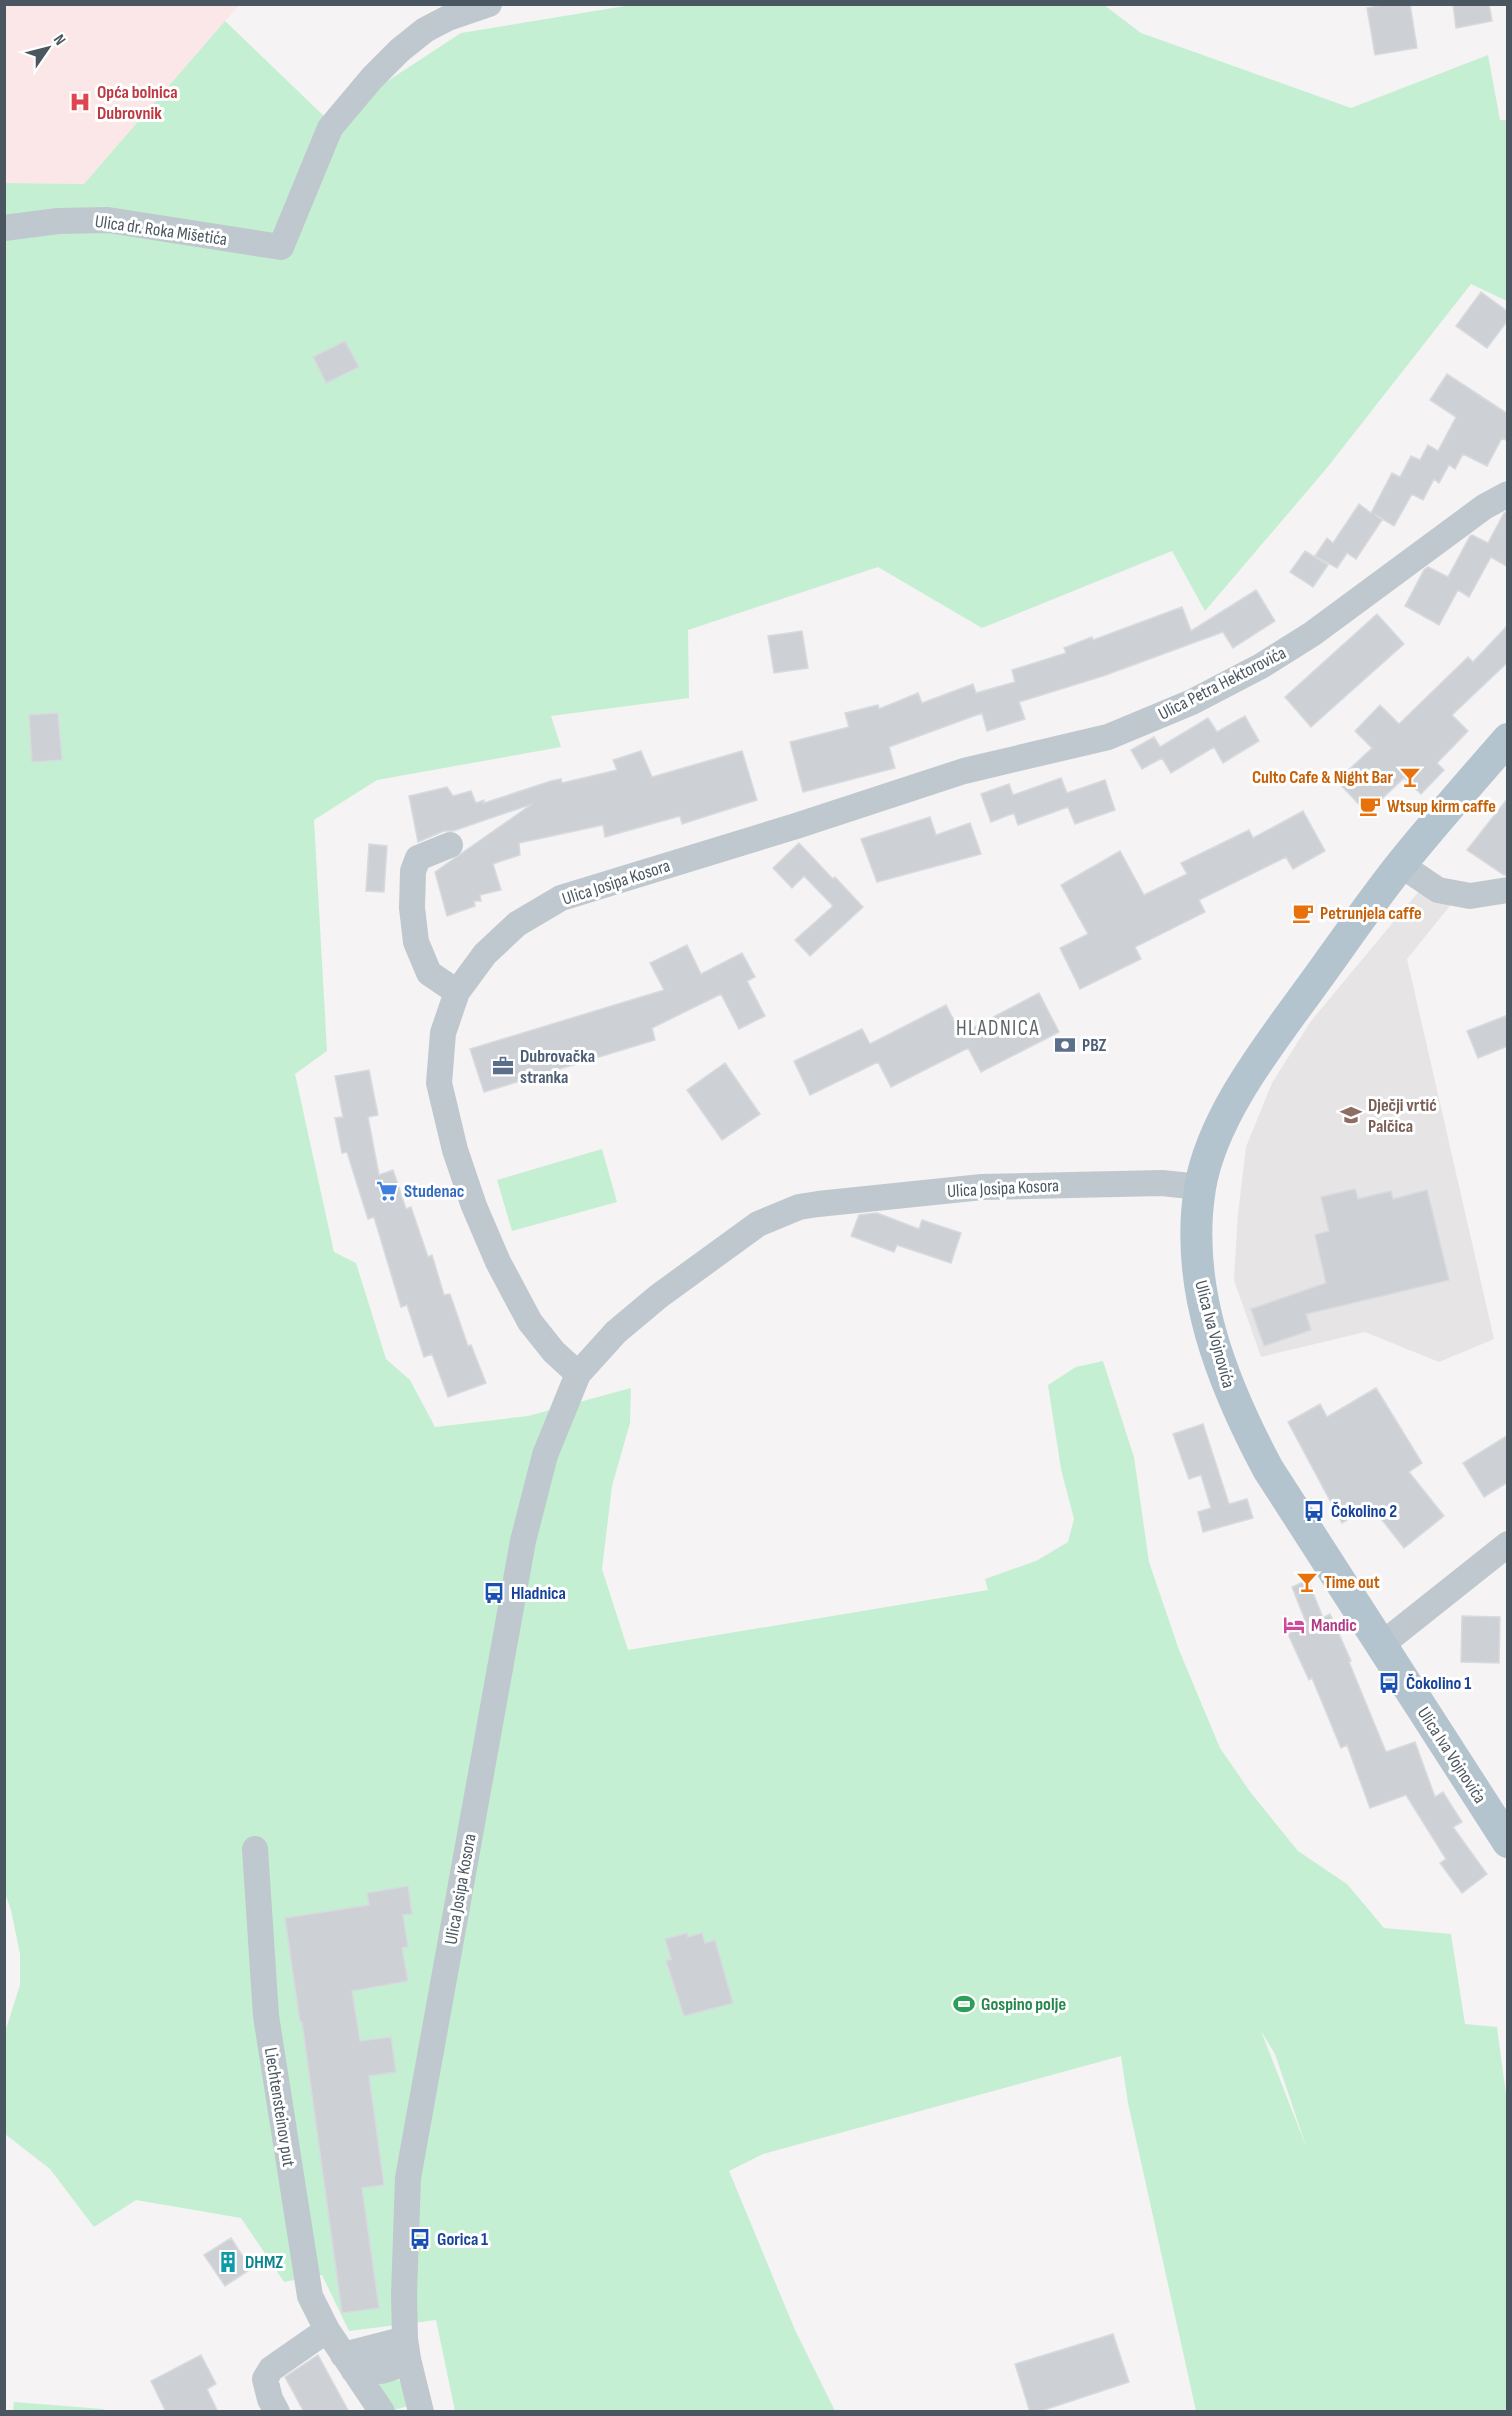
<svg xmlns="http://www.w3.org/2000/svg" width="1512" height="2416" viewBox="0 0 1512 2416" font-family="'Sofia Sans Condensed',sans-serif">
  <style>
    .education { fill: #e6e4e5 }
    .medical { fill: #fbe7e7 }
    .green { fill: #c5efd2; fill-rule: evenodd }
    .building { fill: #cdd0d5; stroke: #d7dade; stroke-width: 1.5 }
    .lines { fill: none; stroke-linecap: round; stroke-linejoin: round }
    .minor { stroke: #bfc8ce; stroke-width: 26 }
    .major { stroke: #b4c4cf; stroke-width: 32 }
    .labels { text-anchor: middle; stroke-width: 6; stroke-linejoin: round; paint-order: stroke }
    .health-label { font-size: 18px; font-weight: bold; fill: #be3a42; stroke: #fff; text-anchor: start }
    .street-label { font-size: 18px; fill: #4b5760; stroke: #fff }
    .food-label { font-size: 18px; font-weight: bold; fill: #c56008; stroke: #fff; text-anchor: start }
    .service-label { font-size: 18px; font-weight: bold; fill: #4e5e75; stroke: #fff; text-anchor: start }
    .education-label { font-size: 18px; font-weight: bold; fill: #785e54; stroke: #fff; text-anchor: start }
    .shop-label { font-size: 18px; font-weight: bold; fill: #366cbe; stroke: #fff; text-anchor: start }
    .transit-label { font-size: 18px; font-weight: bold; fill: #164399; stroke: #fff; text-anchor: start }
    .hotel-label { font-size: 18px; font-weight: bold; fill: #b23c85; stroke: #fff; text-anchor: start }
    .leisure-label { font-size: 18px; font-weight: bold; fill: #27864d; stroke: #fff; text-anchor: start }
    .culture-label { font-size: 18px; font-weight: bold; fill: #0d838f; stroke: #fff; text-anchor: start }
    .quarter-label { font-size: 21px; letter-spacing: 1.5px; fill: #5f6467; stroke: #fff }
  </style>
  <rect width="100%" height="100%" fill="#f5f3f3"/>
  <!-- education -->
  <path class="education" d="M1420 890 1453 902 1407 959 1494 1339 1439 1362 1365 1332 1261 1357 1234 1280 1238 1214 1246 1147 1272 1083 1311 1021Z"/>
  <!-- medical -->
  <path class="medical" d="M5 5H239L84 184 5 183Z"/>
  <!-- green -->
  <path class="green" d="M631 5H1104L1141 33 1351 108 1488 55 1500 120H1507V301L1471 284 1326 469 1205 611 1172 551 982 628 878 567 688 630 689 698 551 716 561 747 377 780 314 820 327 1051 295 1074 334 1252 356 1263 386 1359 410 1380 435 1427 528 1416 631 1388 630 1423 612 1486 602 1569 628 1650 988 1590 985 1579 1036 1561 1068 1542 1074 1519 1061 1469 1048 1385 1076 1367 1103 1361 1134 1457 1149 1562 1179 1650 1220 1748 1251 1793 1298 1851 1347 1884 1384 1928 1451 1934 1465 2024 1497 2027 1508 2109 1507 2411H1196L1128 2103 1121 2056 763 2154 729 2171 795 2330 835 2411H455L436 2320 349 2331 322 2275 284 2282 241 2218 136 2200 94 2227 50 2169 5 2134V2032L20 1985V1954L11 1910 5 1893V183L84 184 225 21 328 120 461 33ZM1261 2031 1275 2054 1307 2149Z
    M602 1149 617 1202 512 1231 497 1180Z
    M397 2378 403 2384 408 2406 391 2411 373 2381Z
    M14 2402 103 2409 105 2411H13Z"/>
  <!-- building -->
  <path class="building" d="M1387 4H1410L1417 48 1375 55 1367 8Z
    M1453 4H1489L1492 21 1456 28Z
    M1481 292 1508 312V320L1487 348 1456 326Z
    M345 341 359 367 326 383 313 357Z
    M1447 374 1508 414V441L1502 438 1487 466 1463 454 1455 469 1449 465 1439 483 1434 479 1423 500 1412 494 1394 526 1374 514 1382 520 1356 559 1347 553 1337 568 1315 556 1327 538 1333 543 1359 504 1371 513 1392 473 1400 477 1411 456 1420 460 1428 445 1438 451 1456 417 1430 400Z
    M1508 511V567L1491 557 1469 597 1458 590 1439 625 1405 606 1424 570 1428 567 1448 577 1470 536 1472 535 1488 543 1504 513Z
    M1305 551 1328 565 1313 587 1290 572Z
    M1256 590 1275 621 1233 648 1223 632 1103 676 1019 702 1025 719 987 731 982 713 889 747 895 768 803 792 790 742 849 727 845 713 878 705 879 709 918 693 922 703 973 684 976 693 1015 682 1012 670 1066 653 1064 648 1092 637 1093 640 1182 607 1191 631Z
    M1377 614 1404 644 1311 727 1285 697Z
    M1508 625V662L1452 715 1468 731 1437 763 1444 770 1421 794 1404 778 1367 813 1337 781 1372 748 1355 731 1380 705 1399 724 1468 657 1473 662Z
    M802 631 808 668 774 673 768 636Z
    M58 713 62 760 32 762 29 715Z
    M1245 716 1259 741 1223 763 1214 747 1171 773 1162 758 1142 769 1131 750 1154 737 1160 747 1208 718 1217 732Z
    M641 751 652 777 742 751 757 800 682 824 680 816 605 837 603 825 519 843 520 855 493 864 501 890 480 895 481 901H474L475 906 447 916 435 872 532 804 453 831H444L418 842 409 796 447 787 453 796 471 791 476 803 484 800V803L551 781 561 779 562 783 617 770 613 760Z
    M1061 778 1067 793 1105 780 1115 810 1075 824 1068 807 1018 825 1014 813 991 822 981 794 1009 784 1013 795Z
    M1508 798V875H1504L1467 850Z
    M1303 811 1325 851 1293 869 1286 857 1199 900 1205 912 1135 947 1141 959 1080 989 1060 948 1088 934 1061 885 1120 851 1144 895 1187 874 1181 863 1249 830 1253 838Z
    M930 817 936 835 970 823 981 854 877 882 861 839Z
    M799 843 833 879 835 877 863 907 810 956 795 940 833 906 804 876 792 888 773 868Z
    M369 844 387 846 384 892 366 891Z
    M687 945 701 974 742 953 755 977 747 981 765 1016 739 1029 721 994 652 1028 655 1040 484 1092 470 1049 664 990 650 963Z
    M1039 993 1059 1032 981 1072 968 1048 891 1087 878 1062 810 1095 794 1061 862 1029 870 1044 946 1005 961 1034Z
    M1508 1015V1046L1478 1058 1467 1031Z
    M725 1063 760 1114 722 1140 687 1090Z
    M369 1070 378 1115 368 1117 379 1175 393 1170 406 1209 411 1207 428 1257 432 1255 444 1295 450 1294 468 1346 471 1345 486 1383 448 1397 432 1354 424 1357 407 1305 401 1307 374 1217 368 1219 347 1152 342 1153 335 1118 343 1117 335 1076Z
    M1355 1189 1358 1199 1391 1191 1393 1199 1427 1190 1449 1280 1306 1314 1311 1330 1264 1346 1251 1309 1326 1283 1315 1235 1329 1231 1321 1197Z
    M877 1213 919 1229 922 1220 961 1233 951 1263 897 1245 894 1252 851 1236 859 1215Z
    M1376 1388 1422 1463 1409 1472 1444 1516 1404 1548 1371 1506 1342 1523 1288 1422 1320 1404 1327 1417Z
    M1203 1424 1229 1504 1247 1499 1253 1518 1203 1532 1198 1512 1211 1508 1201 1475 1189 1479 1173 1434Z
    M1508 1435V1482L1484 1497 1463 1463Z
    M1308 1580 1323 1618 1330 1614 1351 1661 1349 1662 1386 1752 1415 1742 1435 1797 1443 1792 1462 1822 1453 1827 1487 1874 1462 1893 1440 1863 1446 1859 1406 1795 1370 1808 1347 1745 1341 1748 1312 1678 1309 1680 1288 1634 1307 1625 1292 1587Z
    M1462 1616 1500 1617 1499 1663 1461 1662Z
    M408 1886 412 1914 403 1915 408 1947 402 1948 408 1981 352 1991 360 2041 391 2037 396 2072 369 2076 384 2185 362 2188 379 2308 342 2313 302 2022H300L285 1918 369 1905 367 1893Z
    M687 1933 688 1937 702 1933 705 1943 715 1940 733 2003 684 2016 666 1961 671 1959 665 1939Z
    M231 2238 251 2269 225 2286 204 2255Z
    M1113 2334 1129 2382 1038 2412H1030L1015 2364Z
    M201 2355 216 2384 207 2389 218 2412H166L151 2381Z
    M318 2355 349 2412H304L285 2377Z"/>
  <g class="lines">
    <!-- minor -->
    <path class="minor" d="M4 228 58 221 108 220 281 247 330 128 372 78 400 50 425 30 448 18 489 4
      M450 845 418 858 413 871 412 908 416 942 429 973 457 992
      M1401 865 1438 890 1470 896 1508 890
      M578 1374 554 1352 530 1322 498 1262 474 1206 455 1150 439 1083 443 1033 457 992 485 954 517 924 561 898 796 826 964 771 1108 737 1192 702 1261 666 1312 634 1484 507 1508 494
      M1381 1645 1508 1544
      M255 1849 266 2016 310 2296 327 2330 382 2412
      M343 2355 405 2339
      M354 2371C375 2373 390 2372 408 2359
      M277 2412 270 2399 265 2379 271 2369 327 2330
      M421 2412 408 2359 405 2339 404 2295 408 2178 523 1541 545 1455 578 1374 616 1332 659 1296 758 1224 799 1207 818 1204 982 1187 1162 1183 1200 1187"/>
    <!-- major -->
    <path class="major" d="M1508 739C1472 780 1436 821 1402 863 1370 903 1341 946 1311 987 1269 1045 1212 1116 1200 1188 1184 1287 1222 1383 1268 1469L1508 1842"/>
  </g>
  <!-- icons -->
  <defs>
    <symbol id="hospital-bare" viewBox="-9 -9 18 18"><path d="M-5-5h3v3.5h4V-5h3V5h-3V1.5h-4V5h-3Z" fill="#e0444e" stroke="#fff" stroke-width="2.5" paint-order="stroke"/></symbol>
    <symbol id="bar-bare" viewBox="-9 -9 18 18"><path d="M-6-5H6L.8 .8V4.5H3.5V6h-7V4.5H-.8V.8Z" fill="#e8710a" stroke="#fff" stroke-width="2.5" paint-order="stroke"/></symbol>
    <symbol id="cafe-bare" viewBox="-9 -9 18 18"><path d="M-5.5-4.5H6V0H3Q3 3.5 0 3.5H-2.5Q-5.5 3.5-5.5 0ZM3-3.2v2h1.7v-2ZM-6 4.5H4V6H-6Z" fill="#e8710a" stroke="#fff" stroke-width="2.5" paint-order="stroke"/></symbol>
    <symbol id="bank-bare" viewBox="-9 -9 18 18"><path d="M-6-4H6V4H-6ZM0-2.3a2.3 2.3 0 1 0 0 4.6a2.3 2.3 0 1 0 0-4.6Z" fill="#5c6f8a" stroke="#fff" stroke-width="2.5" paint-order="stroke"/></symbol>
    <symbol id="office-bare" viewBox="-9 -9 18 18"><path d="M-6-3h4V-5.5h4V-3h4V5H-6ZM-1-4.5V-3h2v-1.5ZM-6 0V1H6V0Z" fill="#5c6f8a" stroke="#fff" stroke-width="2.5" paint-order="stroke"/></symbol>
    <symbol id="school-bare" viewBox="-9 -9 18 18"><path d="M0-5L7-2L0 1L-7-2ZM-4 1L0 2.5L4 1V4Q0 6-4 4Z" fill="#8d6e63" stroke="#fff" stroke-width="2.5" paint-order="stroke"/></symbol>
    <symbol id="supermarket-bare" viewBox="-9 -9 18 18"><path d="M-6-5.5h2.5l.6 2H6L4.5 2H-2.5L-4.4-4H-6ZM-1.5 3.2a1.3 1.3 0 1 0 .1 0ZM3 3.2a1.3 1.3 0 1 0 .1 0Z" fill="#3f7fe0" stroke="#fff" stroke-width="2.5" paint-order="stroke"/></symbol>
    <symbol id="bus-bare" viewBox="-9 -9 18 18"><path d="M-5-6H5V4H4V6H2V4H-2V6H-4V4H-5ZM-3.5-4V0h7V-4ZM-3.5 1.2v1.5H-2V1.2ZM2 1.2v1.5H3.5V1.2Z" fill="#1a4fb4" stroke="#fff" stroke-width="2.5" paint-order="stroke"/></symbol>
    <symbol id="hotel-bare" viewBox="-9 -9 18 18"><path d="M-6-4.5h1.5V1H6V5H4.5V3h-9V5H-6ZM-4 0a1.8 1.8 0 1 1 3.6 0ZM.5 0V-2.5h3Q6-2.5 6 0Z" fill="#d1479c" stroke="#fff" stroke-width="2.5" paint-order="stroke"/></symbol>
    <symbol id="stadium-bare" viewBox="-9 -9 18 18"><path d="M0-5a6.5 5 0 1 0 0 10a6.5 5 0 1 0 0-10ZM-3.5-1.8h7v3.6h-7Z" fill="#2e9e5b" stroke="#fff" stroke-width="2.5" paint-order="stroke"/></symbol>
    <symbol id="building-bare" viewBox="-9 -9 18 18"><path d="M-4-6H4V6H1V3H-1V6H-4ZM-2.5-4.3h1.7v1.8h-1.7ZM.8-4.3h1.7v1.8H.8ZM-2.5-1h1.7V.8h-1.7ZM.8-1h1.7V.8H.8Z" fill="#0f9aa8" stroke="#fff" stroke-width="2.5" paint-order="stroke"/></symbol>
  </defs>
  <g fill-rule="evenodd">
    <use href="#hospital-bare" x="65" y="87" width="30" height="30"/>
    <use href="#bar-bare" x="1395" y="762" width="30" height="30"/>
    <use href="#cafe-bare" x="1355" y="791" width="30" height="30"/>
    <use href="#cafe-bare" x="1288" y="898" width="30" height="30"/>
    <use href="#bank-bare" x="1050" y="1030" width="30" height="30"/>
    <use href="#office-bare" x="488" y="1051" width="30" height="30"/>
    <use href="#school-bare" x="1336" y="1100" width="30" height="30"/>
    <use href="#supermarket-bare" x="372" y="1176" width="30" height="30"/>
    <use href="#bus-bare" x="1299" y="1496" width="30" height="30"/>
    <use href="#bar-bare" x="1292" y="1567" width="30" height="30"/>
    <use href="#bus-bare" x="479" y="1578" width="30" height="30"/>
    <use href="#hotel-bare" x="1279" y="1610" width="30" height="30"/>
    <use href="#bus-bare" x="1374" y="1668" width="30" height="30"/>
    <use href="#stadium-bare" x="949" y="1989" width="30" height="30"/>
    <use href="#bus-bare" x="405" y="2224" width="30" height="30"/>
    <use href="#building-bare" x="213" y="2247" width="30" height="30"/>
  </g>
  <g class="labels">
    <!-- health labels -->
    <g class="health-label">
      <text x="97" y="98">Opća bolnica<tspan x="97" dy="21">Dubrovnik</tspan></text>
    </g>
    <!-- street labels -->
    <g class="street-label">
      <text transform="translate(161 230) rotate(8)" y="6">Ulica dr. Roka Mišetića</text>
      <text transform="translate(1222 683) rotate(-27)" y="6">Ulica Petra Hektorovića</text>
      <text transform="translate(616 882) rotate(-18)" y="6">Ulica Josipa Kosora</text>
      <text transform="translate(1003 1188) rotate(-3)" y="6">Ulica Josipa Kosora</text>
      <text transform="translate(1215 1334) rotate(75)" y="6">Ulica Iva Vojnovića</text>
      <text transform="translate(1452 1755) rotate(57)" y="6">Ulica Iva Vojnovića</text>
      <text transform="translate(460 1889) rotate(-80)" y="6">Ulica Josipa Kosora</text>
      <text transform="translate(280 2107) rotate(81)" y="6">Liechtensteinov put</text>
    </g>
    <!-- food labels -->
    <g class="food-label">
      <text x="1393" y="783" text-anchor="end">Culto Cafe &amp; Night Bar</text>
      <text x="1387" y="812">Wtsup kirm caffe</text>
      <text x="1320" y="919">Petrunjela caffe</text>
      <text x="1324" y="1588">Time out</text>
    </g>
    <!-- service labels -->
    <g class="service-label">
      <text x="1082" y="1051">PBZ</text>
      <text x="520" y="1062">Dubrovačka<tspan x="520" dy="21">stranka</tspan></text>
    </g>
    <!-- education labels -->
    <g class="education-label">
      <text x="1368" y="1111">Dječji vrtić<tspan x="1368" dy="21">Palčica</tspan></text>
    </g>
    <!-- shop labels -->
    <g class="shop-label">
      <text x="404" y="1197">Studenac</text>
    </g>
    <!-- transit labels -->
    <g class="transit-label">
      <text x="1331" y="1517">Čokolino 2</text>
      <text x="511" y="1599">Hladnica</text>
      <text x="1406" y="1689">Čokolino 1</text>
      <text x="437" y="2245">Gorica 1</text>
    </g>
    <!-- hotel labels -->
    <g class="hotel-label">
      <text x="1311" y="1631">Mandic</text>
    </g>
    <!-- leisure labels -->
    <g class="leisure-label">
      <text x="981" y="2010">Gospino polje</text>
    </g>
    <!-- culture labels -->
    <g class="culture-label">
      <text x="245" y="2268">DHMZ</text>
    </g>
    <!-- quarter labels -->
    <g class="quarter-label">
      <text x="998" y="1035">HLADNICA</text>
    </g>
  </g>
  <!-- border -->
  <rect width="1512" height="2416" fill="none" stroke="#4b5760" stroke-width="12"/>
  <!-- north arrow -->
  <g transform="translate(48 48) rotate(55)" stroke="#ffffff" stroke-width="4.5" paint-order="stroke">
  <path d="M0-4.5L10 22L0 15L-10 22Z" fill="#4b5760"/>
  <text y="-9" font-size="16" font-weight="bold" text-anchor="middle" fill="#4b5760">N</text>
  </g>
</svg>
